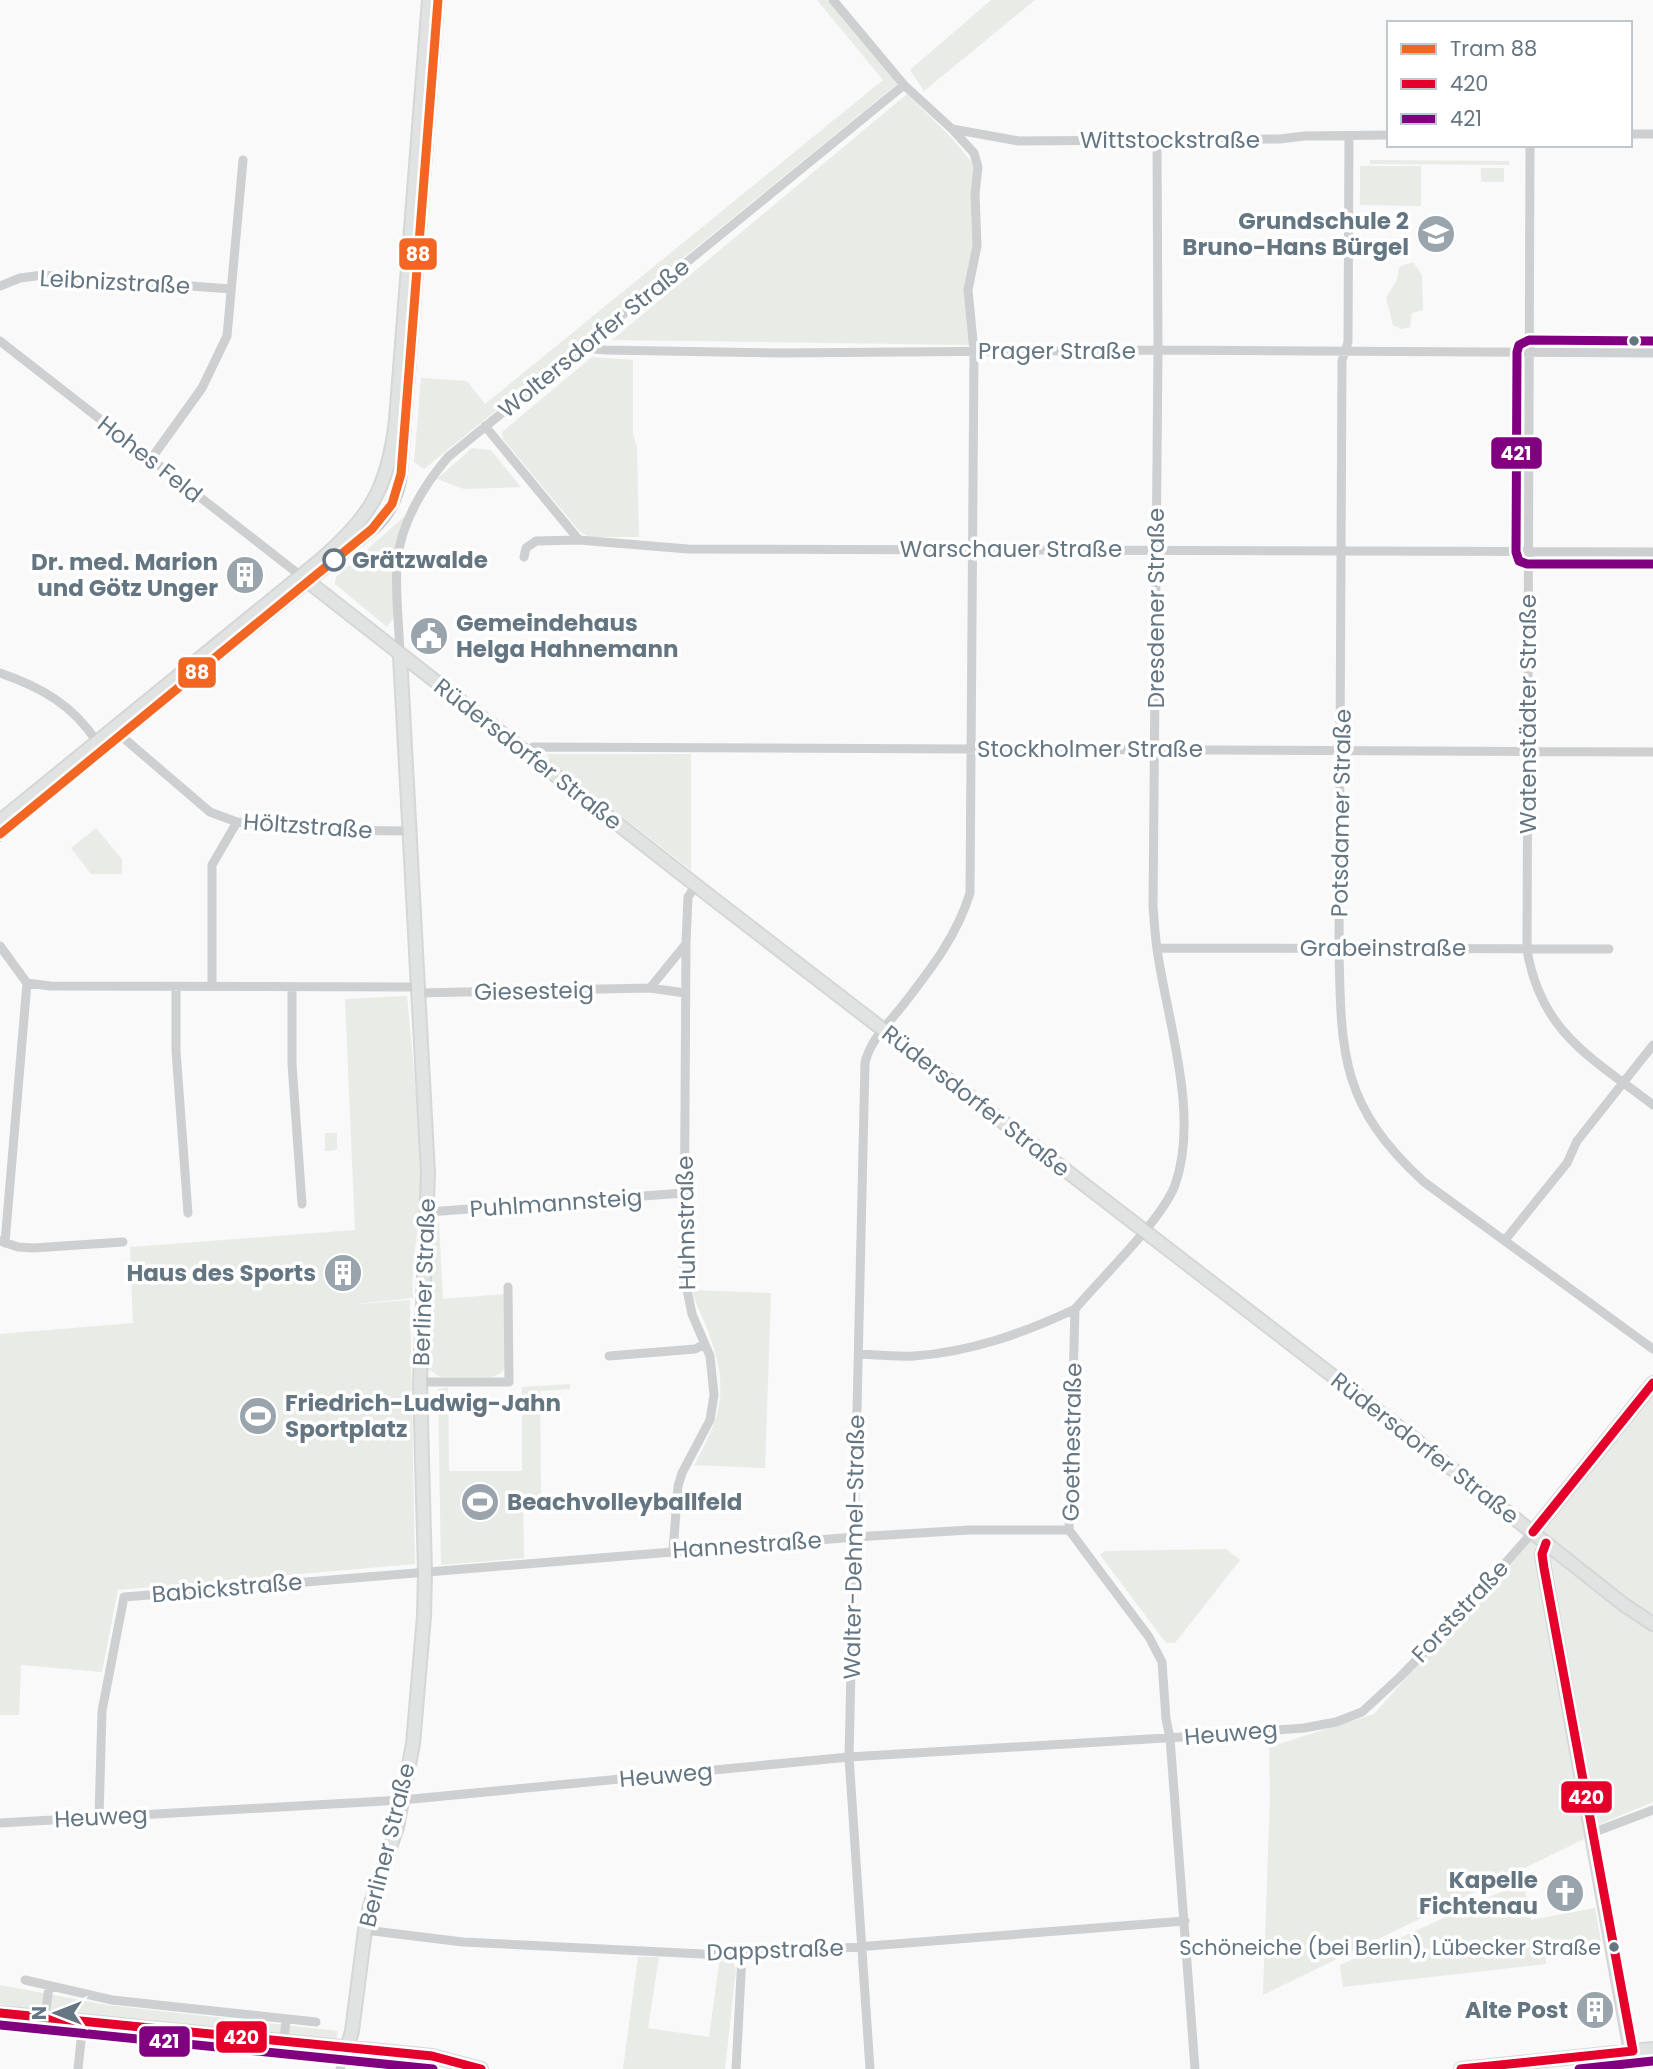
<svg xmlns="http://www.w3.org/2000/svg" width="1653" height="2069" viewBox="0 0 1653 2069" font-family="Poppins,sans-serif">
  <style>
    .green { fill: #e8ebe6 }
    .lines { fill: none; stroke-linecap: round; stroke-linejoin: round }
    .secondary-casing { stroke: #d5d6d7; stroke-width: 16 }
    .street { stroke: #cecfd0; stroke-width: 9 }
    .secondary { stroke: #e1e2e2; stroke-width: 12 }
    .tram { stroke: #c3c5c6; stroke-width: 2 }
    .bus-1-casing { stroke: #fff; stroke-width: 14 }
    .bus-2-casing { stroke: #fff; stroke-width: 14 }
    .bus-1 { stroke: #e4002b; stroke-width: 9 }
    .bus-2 { stroke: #800080; stroke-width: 9 }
    .tram-1-casing { stroke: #fff; stroke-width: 14 }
    .tram-1 { stroke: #f26522; stroke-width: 9 }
    .bus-dot { fill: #657683; stroke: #fff; stroke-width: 2.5 }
    .stop-dot { fill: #fff; stroke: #657683; stroke-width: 3.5 }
    .labels { text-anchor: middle; stroke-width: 7; stroke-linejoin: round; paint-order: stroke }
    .bus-label { font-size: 21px; fill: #657683; stroke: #fff; text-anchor: end }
    .street-label { font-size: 23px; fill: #657683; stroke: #fff }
    .poi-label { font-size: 23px; font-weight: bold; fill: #657683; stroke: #fff; text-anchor: end }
    .stop-label { font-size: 23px; font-weight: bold; fill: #657683; stroke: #fff; text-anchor: start }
    .line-badge { stroke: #fff; stroke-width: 2.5 }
    .badge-label { font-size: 19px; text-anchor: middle; font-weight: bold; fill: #fff }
  </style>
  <rect width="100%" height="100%" fill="#f9f9f9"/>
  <!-- green -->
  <path class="green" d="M817 0H827L897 84 424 469 414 462 421 378 467 381 485 404 883 80Z
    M991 0H1035L924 91 910 70Z
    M907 94 950 136 975 166 970 345 612 340Z
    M1370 160 1509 161V165L1370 164Z
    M1360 166H1421V206L1360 205Z
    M1481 168H1504V182H1481Z
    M1413 262 1422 275 1423 310 1412 313 1410 327 1401 329 1393 325 1386 298 1397 280 1399 267Z
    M592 357 633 360V434L637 448 639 537H590L580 532 503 439 502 432Z
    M472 448 491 450 521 487 464 489 437 479Z
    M407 514 395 616 387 627 335 584 336 577Z
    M547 754H691V870L549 760Z
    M96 828 122 859V874H91L71 848Z
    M407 996C413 1062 421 1130 420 1196 419 1230 411 1265 413 1298L346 1305 410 1300 415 1564 118 1590 102 1672 21 1665 19 1715H0V1334L133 1323 130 1247 355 1230 345 999Z
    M325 1133H337V1150L325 1151Z
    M439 1223 443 1299 504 1294 505 1368 501 1373 492 1377H440L426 1367 431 1225Z
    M692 1290 771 1293 765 1468 694 1465C718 1422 729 1395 713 1346 708 1326 697 1309 692 1290Z
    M570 1384V1389L540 1391 541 1499 523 1501 524 1558 441 1565 438 1389 448 1387 449 1471H522V1387Z
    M1653 1388V1802L1600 1824 1584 1839 1263 1995 1270 1797 1269 1747 1374 1714 1590 1470Z
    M1226 1549 1240 1560 1175 1643H1166L1100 1555 1105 1551Z
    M1523 1882 1531 1920 1595 1908 1602 1947 1546 1958V1964L1343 1987 1340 1965Z
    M638 1957H659L648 2028 709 2037 720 1957 733 1961 736 1970 725 2069H623Z
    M0 1985 107 2005 338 2031 336 2041 80 2017 0 2004Z"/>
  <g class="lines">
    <defs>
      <path id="secondary" d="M301 576 711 897 1408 1434 1623 1604 1653 1624
        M0 821 317 563C370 517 388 490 396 420L429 0
        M1533 1532 1653 1383
        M1546 1543 1542 1554 1544 1568 1634 2069
        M0 2013 432 2056 481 2069
        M347 2048 352 2031 365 1930 370 1906 397 1827 413 1744 424 1616 425 1572 420 1382 428 1173 400 655
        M1461 2069 1653 2049"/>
    </defs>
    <!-- secondary casing -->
    <use href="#secondary" class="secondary-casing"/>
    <!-- street -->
    <path class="street" d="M833 0 904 85 952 129 974 153 978 167 975 194 977 246 968 290 974 351 970 893C957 936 930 970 903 1005 889 1023 870 1040 865 1063L849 1757 870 2069
      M952 129 1019 141 1280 139 1304 136 1389 135
      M1630 134H1653
      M1349 136 1348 342 1342 361 1339 949C1341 1055 1341 1106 1424 1182L1653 1349
      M1157 141 1158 350 1153 906C1154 920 1155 935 1157 949 1167 1020 1200 1115 1175 1185 1162 1220 1101 1278 1075 1309L1069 1530 1149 1637 1162 1662 1166 1719 1170 1738 1195 2069
      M1530 145 1527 950C1541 1033 1592 1058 1653 1105
      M0 286 20 278 43 275 231 289
      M0 341 301 576
      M589 343 594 349 605 350 782 353 1158 350 1653 353
      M485 426 579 540 688 549 1653 552
      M151 459 202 388 227 336 243 160
      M524 557 526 548 536 541 579 540
      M400 655C399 624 395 593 397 563 400 524 424 485 448 457L904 85
      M0 673C41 687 73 705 97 742
      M113 729 210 812 237 822 308 830 409 831
      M529 753 533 747 1653 752
      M0 946 27 983 50 986 418 987
      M1157 948 1609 949
      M212 986V865L237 822
      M176 987V1051L188 1213
      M292 987V1064L302 1204
      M650 988 685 945
      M418 993 650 988 685 993
      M428 1212 684 1193
      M1505 1240 1567 1163 1577 1141 1653 1045
      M0 1241 18 1247 33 1248 123 1242
      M5 1243 27 983
      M859 1354C877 1355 896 1357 914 1356 971 1352 1024 1333 1075 1309
      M609 1356 695 1349 705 1344
      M420 1382H509L508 1287
      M673 1550 678 1486 682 1473 710 1420 714 1395 710 1356 692 1314 684 1275 686 943 688 897 696 885
      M99 1817 102 1711 124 1597 855 1537 969 1530H1069
      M0 1823 402 1800 849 1757 1182 1737 1304 1728 1336 1722 1362 1712 1400 1677 1442 1634 1533 1532
      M1592 1833 1653 1810
      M365 1930 463 1942 742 1956 1185 1921
      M25 1980 112 2000 316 2022
      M45 2018 49 1986
      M284 2041 286 2019
      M78 2069 83 2022
      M340 2069 347 2048
      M736 2069 742 1956"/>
    <!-- secondary -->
    <use href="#secondary" class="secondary"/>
    <!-- tram -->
    <path class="tram" d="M0 841 376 534C394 518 404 499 407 475L444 0"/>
    <defs>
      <path id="bus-1" d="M1533 1532 1653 1383
        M1546 1543 1542 1554 1544 1568 1633 2051
        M0 2013 432 2056 481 2069
        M1461 2069 1633 2051"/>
      <path id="bus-2" d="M1653 341 1529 340 1519 345 1517 352 1516 552 1519 561 1527 564H1653
        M0 2025 433 2069
        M1579 2069 1653 2061"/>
    </defs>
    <!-- bus-1 casing -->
    <use href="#bus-1" class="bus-1-casing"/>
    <!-- bus-2 casing -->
    <use href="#bus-2" class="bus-2-casing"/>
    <!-- bus-1 -->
    <use href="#bus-1" class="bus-1"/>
    <!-- bus-2 -->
    <use href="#bus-2" class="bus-2"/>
    <defs>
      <path id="tram-1" d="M0 834 372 529 392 504 401 474 438 0"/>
    </defs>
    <!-- tram-1 casing -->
    <use href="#tram-1" class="tram-1-casing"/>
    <!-- tram-1 -->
    <use href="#tram-1" class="tram-1"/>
  </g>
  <!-- icons -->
  <defs>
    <symbol id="school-disc" viewBox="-11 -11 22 22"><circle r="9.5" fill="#99a4ac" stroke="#fff"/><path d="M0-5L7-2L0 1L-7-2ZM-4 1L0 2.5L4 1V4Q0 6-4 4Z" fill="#fff"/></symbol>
    <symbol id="building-disc" viewBox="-11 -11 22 22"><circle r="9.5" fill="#99a4ac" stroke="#fff"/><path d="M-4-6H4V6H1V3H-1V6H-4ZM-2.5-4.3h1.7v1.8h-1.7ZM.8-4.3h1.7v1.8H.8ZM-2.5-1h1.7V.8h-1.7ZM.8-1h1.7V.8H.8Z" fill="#fff"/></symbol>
    <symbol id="civic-disc" viewBox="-11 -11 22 22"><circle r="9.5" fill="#99a4ac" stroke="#fff"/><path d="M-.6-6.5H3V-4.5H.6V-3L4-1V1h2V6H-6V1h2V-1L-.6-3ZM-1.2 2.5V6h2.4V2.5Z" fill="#fff"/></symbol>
    <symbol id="stadium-disc" viewBox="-11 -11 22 22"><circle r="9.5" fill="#99a4ac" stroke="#fff"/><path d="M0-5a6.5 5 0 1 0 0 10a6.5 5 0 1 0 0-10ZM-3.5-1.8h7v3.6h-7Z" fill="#fff"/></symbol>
    <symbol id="church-disc" viewBox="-11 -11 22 22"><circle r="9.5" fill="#99a4ac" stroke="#fff"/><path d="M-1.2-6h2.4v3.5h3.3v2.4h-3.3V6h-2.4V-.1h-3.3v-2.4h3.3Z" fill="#fff"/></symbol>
  </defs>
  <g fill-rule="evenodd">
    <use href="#school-disc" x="1414" y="212" width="44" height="44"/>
    <use href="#building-disc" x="223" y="553" width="44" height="44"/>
    <use href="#civic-disc" x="407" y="614" width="44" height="44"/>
    <use href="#building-disc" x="321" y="1251" width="44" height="44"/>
    <use href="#stadium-disc" x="236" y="1394" width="44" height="44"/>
    <use href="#stadium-disc" x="458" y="1480" width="44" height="44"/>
    <use href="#church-disc" x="1543" y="1871" width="44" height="44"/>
    <use href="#building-disc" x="1573" y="1988" width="44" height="44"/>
  </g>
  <!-- markers -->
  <g class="bus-dot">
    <circle cx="1634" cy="341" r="6"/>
    <circle cx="1614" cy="1947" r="6"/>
  </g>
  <circle class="stop-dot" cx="334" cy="560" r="10"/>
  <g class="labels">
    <!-- bus labels -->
    <g class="bus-label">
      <text x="1601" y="1955">Schöneiche (bei Berlin), Lübecker Straße</text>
    </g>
    <!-- street labels -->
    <g class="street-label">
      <text x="1170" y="148">Wittstockstraße</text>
      <text transform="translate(115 282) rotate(3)" y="8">Leibnizstraße</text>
      <text transform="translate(594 338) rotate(-39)" y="8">Woltersdorfer Straße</text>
      <text x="1057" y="359">Prager Straße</text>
      <text transform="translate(150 459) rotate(38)" y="8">Hohes Feld</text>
      <text x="1011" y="557">Warschauer Straße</text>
      <text transform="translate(1156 608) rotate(-90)" y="8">Dresdener Straße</text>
      <text transform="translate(1528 714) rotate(-90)" y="8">Watenstädter Straße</text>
      <text x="1090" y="757">Stockholmer Straße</text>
      <text transform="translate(528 754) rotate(38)" y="8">Rüdersdorfer Straße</text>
      <text transform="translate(1341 813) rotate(-89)" y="8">Potsdamer Straße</text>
      <text transform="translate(308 826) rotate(4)" y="8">Höltzstraße</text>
      <text x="1383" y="956">Grabeinstraße</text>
      <text transform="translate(534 991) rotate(-1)" y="8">Giesesteig</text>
      <text transform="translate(976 1101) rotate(38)" y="8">Rüdersdorfer Straße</text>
      <text transform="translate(556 1203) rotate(-4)" y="8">Puhlmannsteig</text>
      <text transform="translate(686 1223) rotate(-91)" y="8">Huhnstraße</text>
      <text transform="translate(424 1282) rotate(-88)" y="8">Berliner Straße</text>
      <text transform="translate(1072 1442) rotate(-89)" y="8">Goethestraße</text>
      <text transform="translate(1425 1448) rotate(38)" y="8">Rüdersdorfer Straße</text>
      <text transform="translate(747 1545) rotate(-4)" y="8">Hannestraße</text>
      <text transform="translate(854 1547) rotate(-89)" y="8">Walter-Dehmel-Straße</text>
      <text transform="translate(227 1588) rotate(-5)" y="8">Babickstraße</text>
      <text transform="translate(1460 1611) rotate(-47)" y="8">Forststraße</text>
      <text transform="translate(1231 1733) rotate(-5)" y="8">Heuweg</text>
      <text transform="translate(666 1775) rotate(-5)" y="8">Heuweg</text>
      <text transform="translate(101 1817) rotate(-3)" y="8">Heuweg</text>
      <text transform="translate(387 1845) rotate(-76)" y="8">Berliner Straße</text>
      <text transform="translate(775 1950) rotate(-2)" y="8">Dappstraße</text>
    </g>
    <!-- poi labels -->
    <g class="poi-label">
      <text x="1409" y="229">Grundschule 2<tspan x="1409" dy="26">Bruno-Hans Bürgel</tspan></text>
      <text x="218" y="570">Dr. med. Marion<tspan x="218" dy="26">und Götz Unger</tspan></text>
      <text x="456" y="631" text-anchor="start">Gemeindehaus<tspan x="456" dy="26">Helga Hahnemann</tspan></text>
      <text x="316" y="1281">Haus des Sports</text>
      <text x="285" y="1411" text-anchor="start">Friedrich-Ludwig-Jahn<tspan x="285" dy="26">Sportplatz</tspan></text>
      <text x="507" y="1510" text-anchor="start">Beachvolleyballfeld</text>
      <text x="1538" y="1888">Kapelle<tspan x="1538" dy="26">Fichtenau</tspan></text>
      <text x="1568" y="2018">Alte Post</text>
    </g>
    <!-- stop labels -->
    <g class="stop-label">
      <text x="352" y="568">Grätzwalde</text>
    </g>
  </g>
  <g class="line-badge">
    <rect x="398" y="237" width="40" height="34" rx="7" fill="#f26522"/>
    <rect x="1490" y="436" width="53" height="34" rx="7" fill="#800080"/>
    <rect x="177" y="656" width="40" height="33" rx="7" fill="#f26522"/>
    <rect x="1560" y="1780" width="53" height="34" rx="7" fill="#e4002b"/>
    <rect x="215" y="2020" width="53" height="34" rx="7" fill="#e4002b"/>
    <rect x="138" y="2025" width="53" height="33" rx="7" fill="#800080"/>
  </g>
  <g class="badge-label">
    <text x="418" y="261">88</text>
    <text x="1516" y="460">421</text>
    <text x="197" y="679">88</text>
    <text x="1586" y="1804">420</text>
    <text x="241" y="2044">420</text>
    <text x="164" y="2048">421</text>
  </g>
  <!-- legend -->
  <rect x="1387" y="21" width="245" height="126" fill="#ffffff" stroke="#c1c8cd" stroke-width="2"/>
  <rect x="1401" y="44" width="35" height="10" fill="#f26522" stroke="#c1c8cd" stroke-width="2"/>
  <text x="1450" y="56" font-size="21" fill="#657683">Tram 88</text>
  <rect x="1401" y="79" width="35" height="10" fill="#e4002b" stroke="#c1c8cd" stroke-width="2"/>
  <text x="1450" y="91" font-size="21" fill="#657683">420</text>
  <rect x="1401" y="114" width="35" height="10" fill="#800080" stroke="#c1c8cd" stroke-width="2"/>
  <text x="1450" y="126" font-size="21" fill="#657683">421</text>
  <!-- north arrow -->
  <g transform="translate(56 2013) rotate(270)" stroke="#ffffff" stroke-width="5" paint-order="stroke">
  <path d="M0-5L12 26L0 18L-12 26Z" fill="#657683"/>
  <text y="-10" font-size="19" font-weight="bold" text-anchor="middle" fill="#657683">N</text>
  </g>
</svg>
